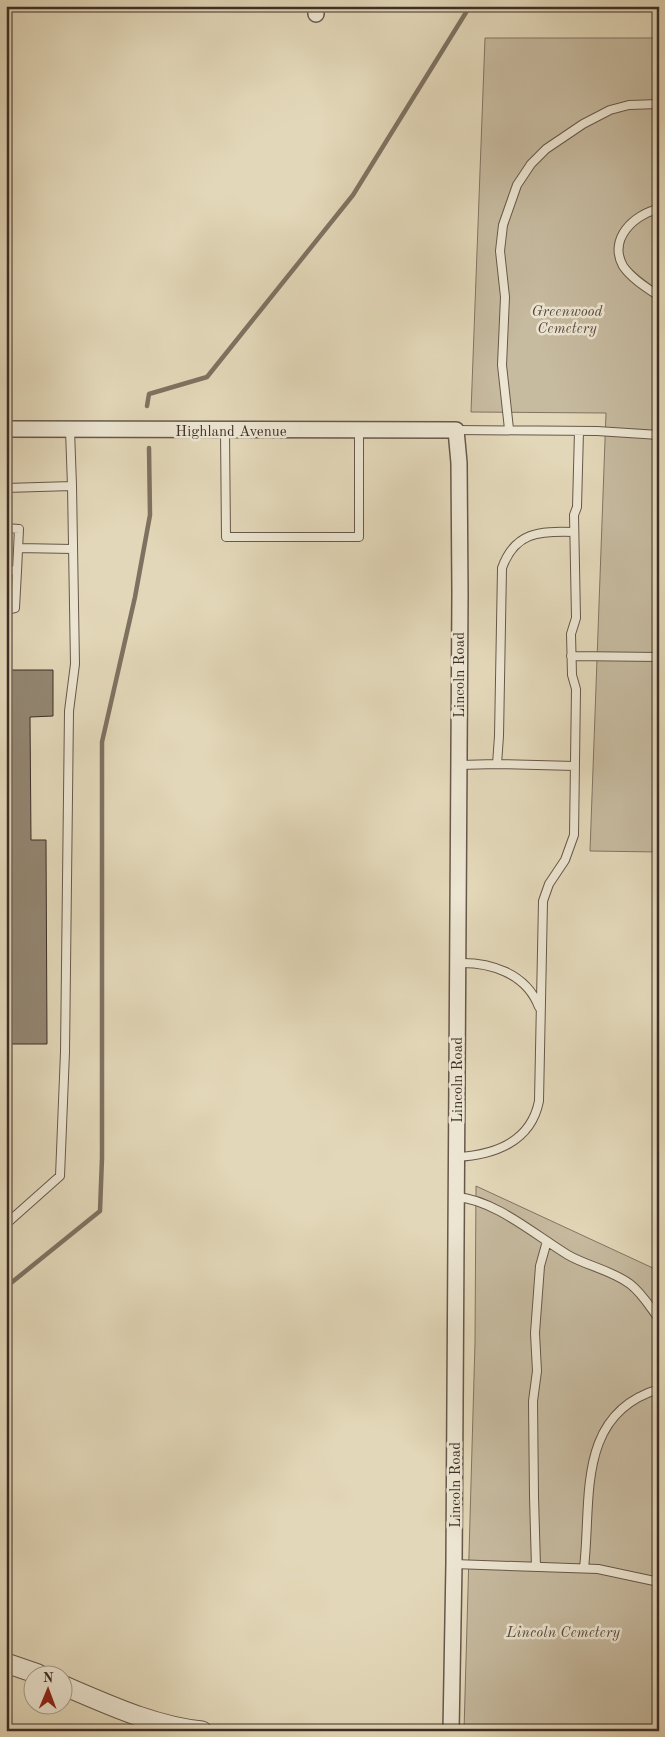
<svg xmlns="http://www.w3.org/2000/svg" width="665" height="1737" viewBox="0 0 665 1737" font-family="'Old Standard TT',serif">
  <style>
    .green { fill: #c6ba9f; stroke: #827463 }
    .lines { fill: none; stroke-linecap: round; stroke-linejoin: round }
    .stream { stroke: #7f7161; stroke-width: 4.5 }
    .building { fill: #938672; stroke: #3e2e27 }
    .service-casing { stroke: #67584b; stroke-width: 10 }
    .minor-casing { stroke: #67584b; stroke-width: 18 }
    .tertiary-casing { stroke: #67584b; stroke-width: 21 }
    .service { stroke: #ece5d1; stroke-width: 8 }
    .minor { stroke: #ece5d1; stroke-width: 15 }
    .tertiary { stroke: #ece5d1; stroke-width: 19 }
    .labels { text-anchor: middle; stroke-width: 5; stroke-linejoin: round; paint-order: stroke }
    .park-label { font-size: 15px; font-style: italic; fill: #594a3f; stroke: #ece5d1 }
    .street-label { font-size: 15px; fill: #3e2e27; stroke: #ece5d1 }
  </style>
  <rect width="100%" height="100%" fill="#e2d7b8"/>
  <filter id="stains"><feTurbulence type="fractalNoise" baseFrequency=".004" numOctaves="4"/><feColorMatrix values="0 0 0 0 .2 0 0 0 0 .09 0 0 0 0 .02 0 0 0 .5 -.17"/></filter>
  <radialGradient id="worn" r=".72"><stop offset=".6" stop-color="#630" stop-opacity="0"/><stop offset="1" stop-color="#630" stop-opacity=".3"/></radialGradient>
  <!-- green -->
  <path class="green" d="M485 38H659V852L590 851 606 413 471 412Z
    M476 1186 655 1269 659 1275V1731H464L475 1342Z"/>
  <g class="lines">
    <!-- stream -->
    <path class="stream" d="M147 406 149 394 207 377 353 195 470 6
      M6 1287 100 1211 102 1158V742L135 597 150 515 149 448"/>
  </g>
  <!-- building -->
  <path class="building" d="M6 655H9V670H53V716L30 717 31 840H46L47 1044H6Z"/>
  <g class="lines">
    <defs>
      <path id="service" d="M659 209C634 214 608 239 623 266 631 278 647 288 659 296
        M509 429 502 365 505 297 500 251 503 225 517 185 531 164 546 149 583 124 610 110 629 105 659 104
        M456 430 597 431 659 435
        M225 431 226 537H359V430
        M6 488 72 486 70 430
        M6 528 19 529 17 571 6 570
        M18 548 73 549
        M6 610 15 608 17 571
        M571 656 659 657
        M497 764 499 736 502 568C515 532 539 531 573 532
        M459 765 497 764 575 766
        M458 963C490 962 526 973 539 1007
        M457 1157C494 1155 531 1142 539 1101L543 901 549 884 565 860 574 835 576 689 572 675 571 634 576 618 574 515 577 507 579 431
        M457 1197C495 1200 535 1235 568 1255 587 1266 611 1270 630 1284 642 1293 650 1307 659 1319
        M6 1224 60 1176 65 1052 69 711 75 664 72 486
        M454 1564 598 1569 659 1582
        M536 1567 534 1496 533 1401 537 1371 535 1333 540 1266 547 1241
        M584 1568C592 1501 575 1414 659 1389"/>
      <path id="minor" d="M316 14V6
        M6 429 456 430 459 463 460 593 454 1564 451 1731"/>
      <path id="tertiary" d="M6 1663 38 1674
        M62 1685C107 1704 153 1726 202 1731"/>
    </defs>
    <!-- service casing -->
    <use href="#service" class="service-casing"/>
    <!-- minor casing -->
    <use href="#minor" class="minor-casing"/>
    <!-- tertiary casing -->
    <use href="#tertiary" class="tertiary-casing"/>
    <!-- service -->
    <use href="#service" class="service"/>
    <!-- minor -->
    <use href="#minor" class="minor"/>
    <!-- tertiary -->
    <use href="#tertiary" class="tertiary"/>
  </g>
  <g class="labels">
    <!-- park labels -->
    <g class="park-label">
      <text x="567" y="316">Greenwood<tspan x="567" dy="17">Cemetery</tspan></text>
      <text x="563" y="1637">Lincoln Cemetery</text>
    </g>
    <!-- street labels -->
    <g class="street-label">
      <text x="231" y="436">Highland Avenue</text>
      <text transform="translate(459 675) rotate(-90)" y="5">Lincoln Road</text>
      <text transform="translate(457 1080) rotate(-90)" y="5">Lincoln Road</text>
      <text transform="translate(455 1485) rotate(-90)" y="5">Lincoln Road</text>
    </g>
  </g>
  <!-- margin -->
  <rect width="665" height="1737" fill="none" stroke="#e2d7b8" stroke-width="25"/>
  <rect x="8" y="8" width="650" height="1722" fill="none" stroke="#3e2e27" stroke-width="2.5"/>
  <rect x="12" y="12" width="640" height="1712" fill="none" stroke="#3e2e27"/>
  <!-- north arrow -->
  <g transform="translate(48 1690) rotate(1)"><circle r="24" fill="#ece5d1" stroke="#a69c8d"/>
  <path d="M0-4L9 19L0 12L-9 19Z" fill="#8f2418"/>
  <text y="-8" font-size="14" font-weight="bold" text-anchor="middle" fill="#3e2e27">N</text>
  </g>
  <rect width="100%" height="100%" filter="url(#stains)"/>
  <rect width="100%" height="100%" fill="url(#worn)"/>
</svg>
